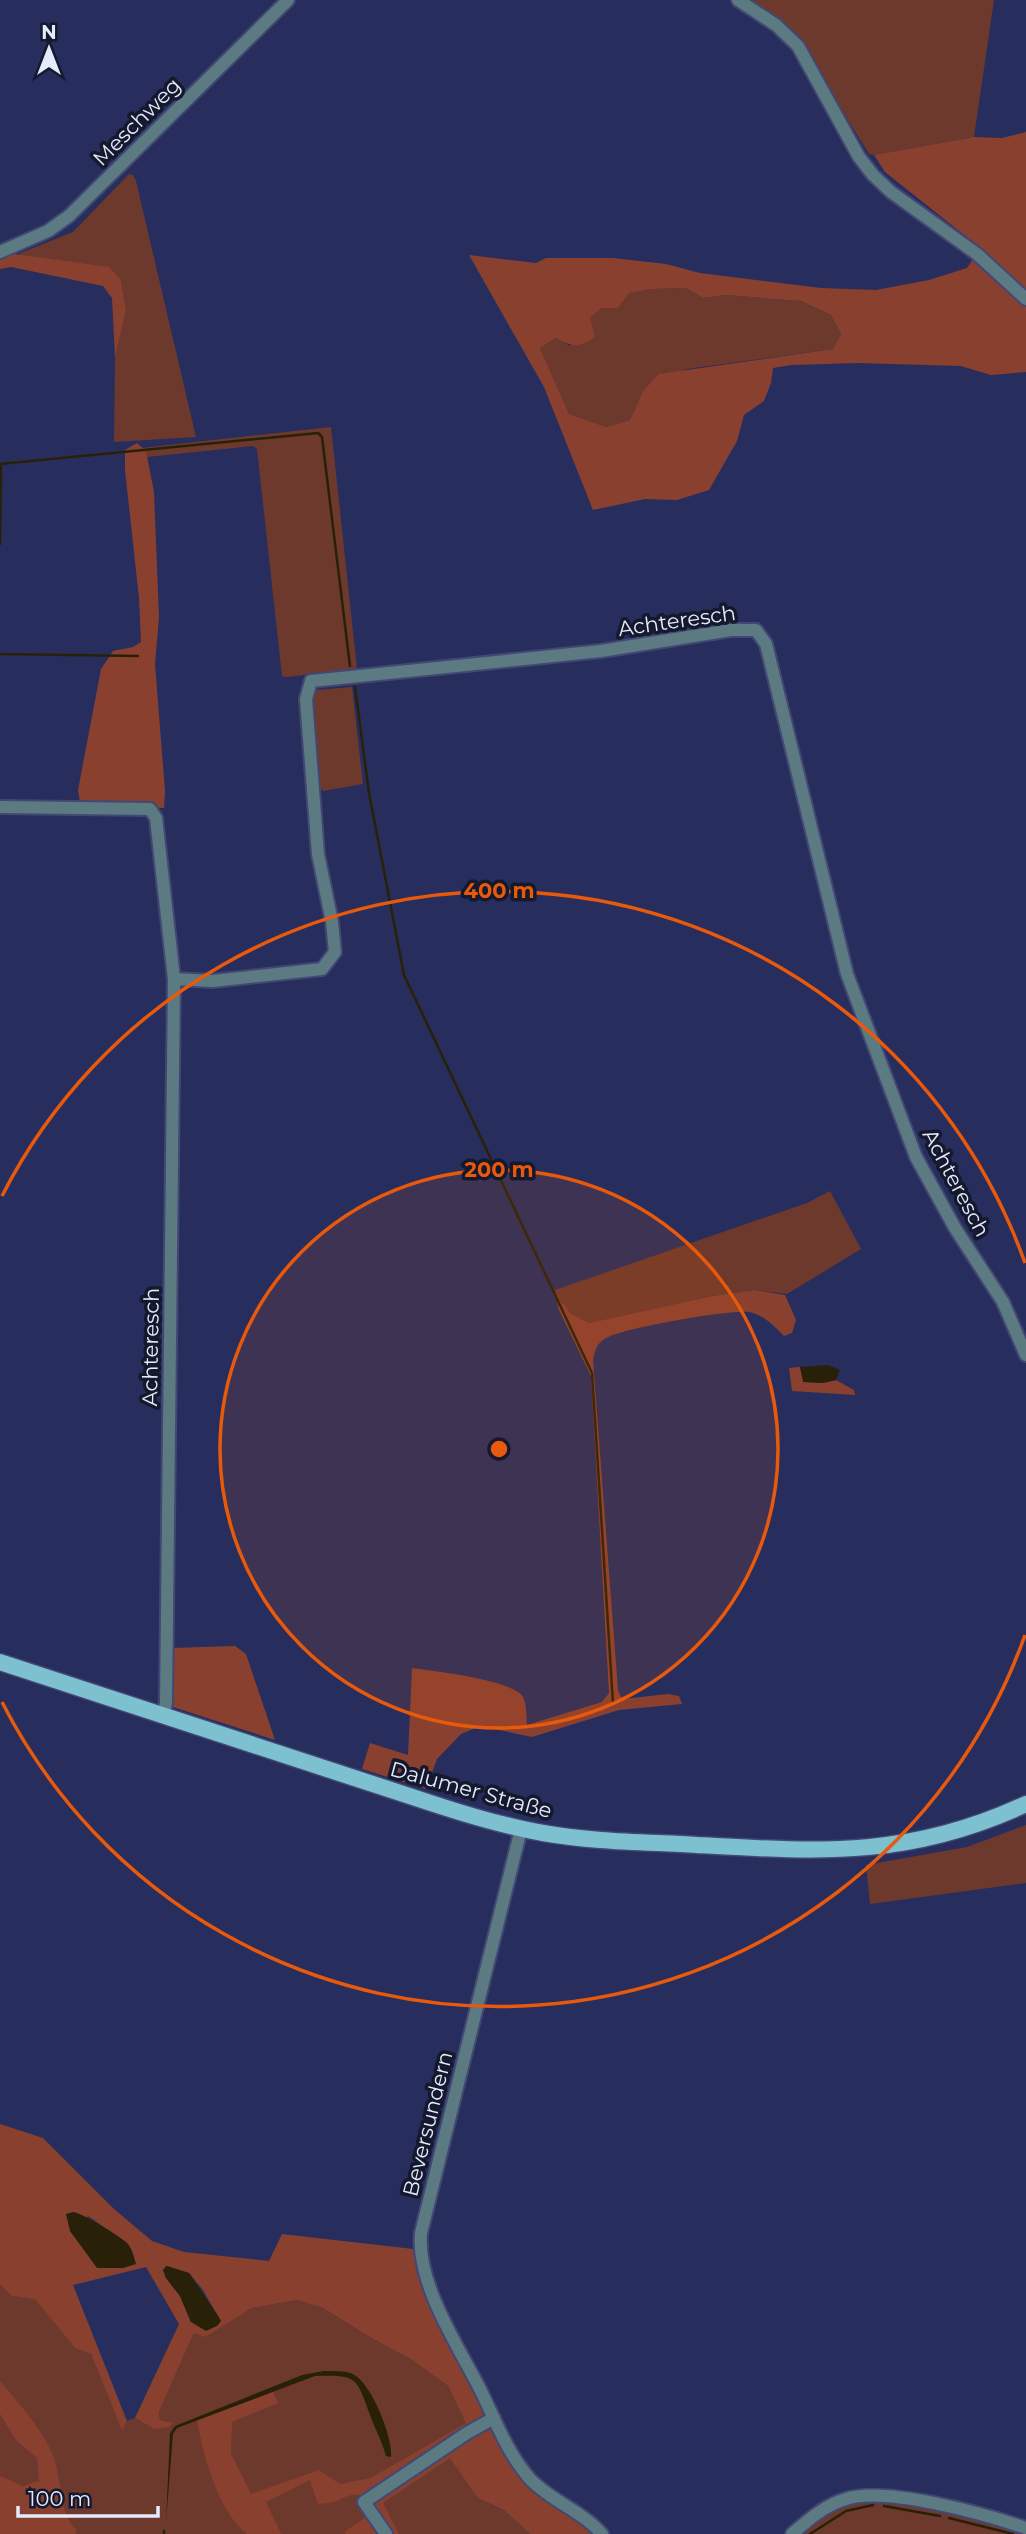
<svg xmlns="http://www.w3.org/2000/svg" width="1026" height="2534" viewBox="0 0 1026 2534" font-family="Montserrat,sans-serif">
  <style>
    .green { fill: #6e392d }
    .forest { fill: #8a402f; fill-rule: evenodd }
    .water { fill: #282107 }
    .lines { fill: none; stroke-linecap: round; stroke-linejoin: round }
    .stream { stroke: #282107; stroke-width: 2.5 }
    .minor-casing { stroke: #424873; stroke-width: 16 }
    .major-casing { stroke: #424873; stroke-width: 19 }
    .minor { stroke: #5b7a82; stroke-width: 12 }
    .major { stroke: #7dc0d0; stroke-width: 16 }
    .ring { fill: none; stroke: #e8590c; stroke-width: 3.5 }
    .labels { text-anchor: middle; stroke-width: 7; stroke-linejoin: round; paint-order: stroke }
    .street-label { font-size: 21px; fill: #e5eafc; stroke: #15192e }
    .centre { fill: #e8590c; stroke: #15192e; stroke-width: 3.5 }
    .ring-label { font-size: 21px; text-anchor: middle; font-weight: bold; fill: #e8590c; stroke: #15192e; stroke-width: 7; stroke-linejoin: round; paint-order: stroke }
  </style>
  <rect width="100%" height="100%" fill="#272e5d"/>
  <!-- green -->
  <path class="green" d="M748 0H994L974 137 874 155 869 154 807 54Z
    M129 174 133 175 136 181 196 437 114 442 115 358 126 311 121 280 18 254 73 232Z
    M686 288 703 298 726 295 801 301 831 315 841 334 833 349 687 369 643 391 630 420 606 427 569 414 540 348 556 338 570 346 590 318 602 308H618L628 293 653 289Z
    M331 427 357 669 287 677 282 676 257 449 253 446 147 457 146 451 142 448Z
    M352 687 363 784 323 791 317 784 311 701 316 690Z
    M830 1191 861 1249 787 1294 754 1290 712 1296 589 1323 570 1313 559 1303 558 1308 555 1290 807 1203Z
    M1026 1825V1883L870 1904 866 1865 967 1847Z
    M0 2285 12 2296 35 2298 75 2348 91 2354 122 2429 127 2421 135 2418 154 2429 172 2423 160 2420 159 2412 194 2333 205 2336 252 2308 297 2300 323 2308 368 2336 412 2360 448 2386 467 2423 478 2498 504 2510 530 2534H0Z
    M883 2499 945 2511 1026 2530V2534H800C834 2504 838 2505 883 2499Z"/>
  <!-- forest -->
  <path class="forest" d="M1026 132V372L991 375 961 366 858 363 792 365 773 368 771 383 764 401 744 415 737 441 709 490 677 500 645 499 593 510 544 387 469 255 536 263 546 258H613L666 264 700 273 821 288 876 290 929 280 967 268 975 256 968 238 885 172 874 155 974 137 1002 138ZM686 288 703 298 726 295 801 301 831 315 841 334 833 349 659 374 643 391 630 420 606 427 569 414 540 348 556 338C572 347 579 348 595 337L590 318 602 308H618L629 293 653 289Z
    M0 252 109 267 121 280 126 311 115 358 112 298 103 286 11 267 0 269Z
    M137 443 146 451 154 492 159 617 155 664 165 791 164 808 80 802 78 790 101 669 113 651 133 647 141 642 139 598 125 470V450Z
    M754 1290 785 1295 796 1320 792 1333 784 1336C774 1326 764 1315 749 1312 731 1309 623 1328 606 1338 597 1343 595 1350 593 1360L618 1690 622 1699 668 1694 679 1696 682 1704 619 1710 532 1737 480 1726 461 1734 437 1759 426 1789 362 1769 370 1743 408 1755 412 1668C433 1671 514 1680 523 1697 527 1704 526 1717 527 1725L602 1702 609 1693 591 1376 558 1308 559 1302 565 1305 570 1313 589 1323 712 1296Z
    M800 1367 804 1382 823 1383 836 1380 854 1390 855 1395 792 1391 789 1368Z
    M235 1646 246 1654 275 1740 173 1707 171 1648Z
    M0 2124 43 2138 114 2209 152 2241 184 2252 269 2261 282 2234 413 2249 433 2302 508 2451 595 2534H530L504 2510 478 2498 450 2458 383 2503 399 2534H346L344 2532 368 2516 367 2498C356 2491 347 2496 337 2501 332 2503 324 2503 318 2504L310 2480 266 2502 281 2534H247C218 2511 203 2455 197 2420L273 2392 278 2403 232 2422 231 2454 251 2494 319 2470 340 2484 371 2478 466 2423 448 2386 412 2360 368 2336 323 2308 297 2300 252 2308 205 2337 194 2333 159 2412 160 2420 173 2423 169 2427 154 2429 135 2418 179 2324 146 2267 73 2285 127 2421 122 2430 91 2354 75 2348 35 2299 12 2296 0 2285ZM88 2216 127 2243 80 2244 70 2231ZM166 2266 189 2273 203 2290 221 2322H191L180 2296 166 2278 163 2270Z
    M0 2381C19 2404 43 2429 54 2458 62 2481 58 2511 76 2530V2534H0V2476L23 2486 39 2481 37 2458 16 2440 0 2414Z"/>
  <!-- water -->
  <path class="water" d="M828 1365 840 1370 836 1380 823 1383 803 1382 800 1367Z
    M73 2212C80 2212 120 2236 127 2243 132 2248 134 2257 136 2264L123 2268H97L70 2231 66 2214Z
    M167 2266 189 2273 217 2314 221 2321 217 2326 206 2331 191 2322 180 2296 166 2278 163 2270Z
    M324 2371C334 2371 348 2370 356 2376 373 2388 393 2438 391 2457L386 2456C382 2441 375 2429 370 2415 356 2377 358 2375 315 2376L177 2428 173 2434 166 2522 170 2433 175 2426 302 2375Z"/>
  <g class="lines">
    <!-- stream -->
    <path class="stream" d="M0 464 318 433 322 437 350 666
      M0 544 1 464
      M0 654 138 656
      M355 687 369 793 404 975 592 1373 613 1703
      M884 2506 940 2516
      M949 2518 1013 2534
      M164 2534V2531
      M810 2534 846 2511 873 2505"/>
    <defs>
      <path id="minor" d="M738 0 776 25 798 46 859 157 873 175 891 192 977 254 1026 299
        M0 252 48 231 69 216 288 0
        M0 807 150 809 156 818 174 979 166 1703 163 1716
        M174 979 213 981 322 969 335 952 332 922 318 854 306 699 311 681 601 651 731 630H756L766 644 847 974 916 1157 955 1228 1003 1302 1026 1355
        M521 1829 421 2233C416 2284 459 2347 481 2391 495 2420 508 2454 530 2479 551 2501 582 2511 602 2534
        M386 2534 364 2502 467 2433 494 2418
        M792 2534C808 2520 825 2505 846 2499 885 2486 985 2514 1026 2528"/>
      <path id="major" d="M0 1662 440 1806C474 1817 508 1827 543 1833 594 1842 646 1842 697 1845 822 1852 910 1858 1026 1804"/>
    </defs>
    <!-- minor casing -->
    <use href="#minor" class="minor-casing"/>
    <!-- major casing -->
    <use href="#major" class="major-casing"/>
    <!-- minor -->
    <use href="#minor" class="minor"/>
    <!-- major -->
    <use href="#major" class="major"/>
  </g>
  <!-- distance rings -->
  <circle cx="499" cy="1449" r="279" fill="#e8590c" fill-opacity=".12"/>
  <g class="ring">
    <circle cx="499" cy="1449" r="279"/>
    <path d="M1025 1635A558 558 0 0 1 2 1702M2 1196A558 558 0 0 1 1025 1263"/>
  </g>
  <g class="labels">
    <!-- street labels -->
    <g class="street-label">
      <text transform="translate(137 122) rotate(-45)" y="7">Meschweg</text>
      <text transform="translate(677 621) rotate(-8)" y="7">Achteresch</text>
      <text transform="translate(956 1183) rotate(62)" y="7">Achteresch</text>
      <text transform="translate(151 1347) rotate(-89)" y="7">Achteresch</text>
      <text transform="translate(471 1790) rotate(15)" y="7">Dalumer Straße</text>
      <text transform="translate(428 2124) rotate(-76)" y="7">Beversundern</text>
    </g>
  </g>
  <circle cx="499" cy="1449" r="10" class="centre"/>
  <g class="ring-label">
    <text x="499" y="898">400 m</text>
    <text x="499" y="1177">200 m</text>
  </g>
  <!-- north arrow -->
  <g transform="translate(49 49)" stroke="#15192e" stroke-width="5" paint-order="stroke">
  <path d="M0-5L12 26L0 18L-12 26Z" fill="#e5eafc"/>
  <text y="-10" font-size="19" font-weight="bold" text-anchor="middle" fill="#e5eafc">N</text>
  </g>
  <!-- scale -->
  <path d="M18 2506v10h140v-10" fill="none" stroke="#e5eafc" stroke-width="3.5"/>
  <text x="28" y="2506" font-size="21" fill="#e5eafc" stroke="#15192e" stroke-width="5" paint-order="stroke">100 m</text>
</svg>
